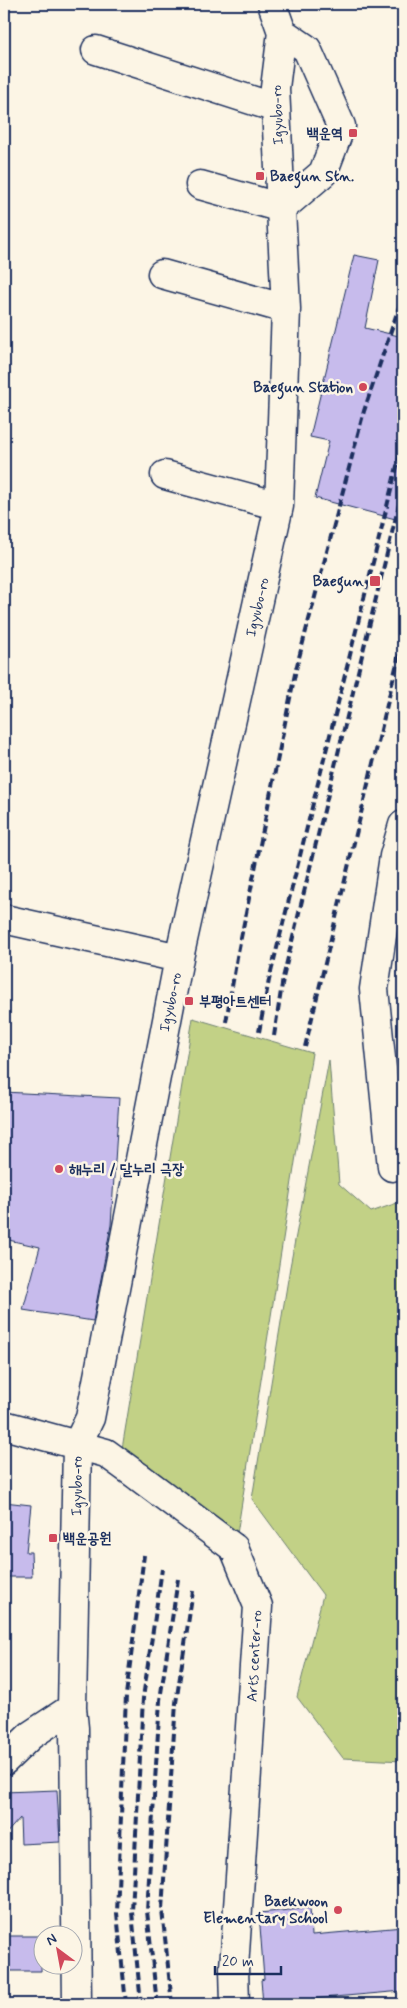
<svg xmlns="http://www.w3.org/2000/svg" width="407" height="2008" viewBox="0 0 407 2008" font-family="Mynerve,'Poor Story',sans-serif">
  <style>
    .green { fill: #c2d186; stroke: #6e8072 }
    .building { fill: #c7bbec; stroke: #1b2f5e }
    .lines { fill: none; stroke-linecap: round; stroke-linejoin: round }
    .minor-casing { stroke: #1b2f5e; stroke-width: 31 }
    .minor { stroke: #fcf5e5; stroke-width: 28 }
    .rail { stroke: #1b2f5e; stroke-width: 4; stroke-dasharray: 8 4; stroke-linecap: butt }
    .minor-bridge-casing { stroke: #1b2f5e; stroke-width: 31; stroke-linecap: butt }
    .minor-bridge { stroke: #fcf5e5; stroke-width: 28 }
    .poi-dot { fill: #d1495b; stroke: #fcf5e5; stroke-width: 2 }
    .labels { text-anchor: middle; stroke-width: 5; stroke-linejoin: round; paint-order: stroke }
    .street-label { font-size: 15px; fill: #1b2f5e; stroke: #fcf5e5 }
    .poi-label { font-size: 15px; font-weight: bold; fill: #1b2f5e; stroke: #fcf5e5; text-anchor: end }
  </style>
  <rect width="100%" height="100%" fill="#fcf5e5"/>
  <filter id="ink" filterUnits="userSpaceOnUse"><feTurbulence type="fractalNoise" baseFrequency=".02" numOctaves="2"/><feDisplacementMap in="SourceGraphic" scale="10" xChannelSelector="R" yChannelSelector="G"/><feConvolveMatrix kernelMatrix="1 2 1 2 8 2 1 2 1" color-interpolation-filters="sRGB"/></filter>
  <g filter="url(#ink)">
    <!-- green -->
    <path class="green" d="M193 1018 312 1053 237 1534 122 1449Z
      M329 1060 339 1184 371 1212 403 1201V1761L343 1758 297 1697 323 1595 252 1499 290 1267Z"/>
    <!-- building -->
    <path class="building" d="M354 255 379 260 365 328 403 337V521L315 498 329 441 310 437Z
      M4 1092 119 1098 111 1225 93 1321 23 1310 40 1247 4 1239Z
      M4 1502 31 1505 26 1552H31L32 1577H5Z
      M57 1790 60 1842 21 1844 20 1818 4 1836V1792Z
      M310 1908 312 1935 403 1927V1991L311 1999 312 2004H263L261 1980 264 1979 259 1913Z
      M4 1936H42L41 1971H4Z"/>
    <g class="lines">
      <defs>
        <path id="minor" d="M96 50 276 108
          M200 185 282 208
          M282 208 323 173 341 126 307 49 282 32
          M162 274 286 309
          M165 475 279 506
          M4 919 179 958
          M392 1167 374 989 394 856 403 825
          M4 1425 106 1453 139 1477
          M234 1548 258 1606 234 1968 235 2004
          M4 1761 31 1735 72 1708
          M77 2004 74 1728 72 1708 77 1445 90 1418 179 958 279 506 286 309 275 88 282 32 272 4"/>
      </defs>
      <!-- minor casing -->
      <use href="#minor" class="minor-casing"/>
      <!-- minor -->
      <use href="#minor" class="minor"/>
      <!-- rail -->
      <path class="rail" d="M226 1022 237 957 296 669 364 411 403 295
        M259 1032 269 980 403 442
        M274 1036 283 978 403 488
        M305 1047 403 638
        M126 2004 117 1913 126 1695 144 1555
        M141 2004 132 1912 143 1698 162 1569
        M157 2004 147 1911 160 1700 178 1579
        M172 2004 162 1909 176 1703 193 1591"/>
      <defs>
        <path id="minor-bridge" d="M139 1477 234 1548"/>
      </defs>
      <!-- minor-bridge casing -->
      <use href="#minor-bridge" class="minor-bridge-casing"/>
      <!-- minor-bridge -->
      <use href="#minor-bridge" class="minor-bridge"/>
    </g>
  </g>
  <!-- markers -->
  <g class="poi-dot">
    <rect x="348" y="128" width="10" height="10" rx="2.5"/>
    <rect x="255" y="171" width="10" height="10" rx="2.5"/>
    <circle cx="363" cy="387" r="5"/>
    <rect x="369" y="575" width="12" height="12" rx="2.5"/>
    <rect x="184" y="996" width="10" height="10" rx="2.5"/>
    <circle cx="59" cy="1169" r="5"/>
    <rect x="48" y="1533" width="10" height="10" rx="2.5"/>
    <circle cx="338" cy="1910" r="5"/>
  </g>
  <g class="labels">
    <!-- street labels -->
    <g class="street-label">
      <text transform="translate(277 115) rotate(-92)" y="5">Igyubo-ro</text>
      <text transform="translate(257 607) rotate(-77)" y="5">Igyubo-ro</text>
      <text transform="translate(170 1002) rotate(-78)" y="5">Igyubo-ro</text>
      <text transform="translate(77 1486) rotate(-90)" y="5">Igyubo-ro</text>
      <text transform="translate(254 1656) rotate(-87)" y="5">Arts center-ro</text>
    </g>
    <!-- poi labels -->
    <g class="poi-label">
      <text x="343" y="138">백운역</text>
      <text x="270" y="181" text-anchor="start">Baegun Stn.</text>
      <text x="353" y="392">Baegun Station</text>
      <text x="364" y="586">Baegun</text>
      <text x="199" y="1006" text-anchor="start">부평아트센터</text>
      <text x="69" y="1174" text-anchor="start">해누리 / 달누리 극장</text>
      <text x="63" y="1543" text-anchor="start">백운공원</text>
      <text x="328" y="1906">Baekwoon<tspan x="328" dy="17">Elementary School</tspan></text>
    </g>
  </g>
  <!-- margin -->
  <rect width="407" height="2008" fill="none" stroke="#fcf5e5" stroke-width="20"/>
  <rect x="10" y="10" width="387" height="1988" fill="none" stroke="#1b2f5e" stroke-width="2" filter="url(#ink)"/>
  <!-- north arrow -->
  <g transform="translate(58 1950) rotate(328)"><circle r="24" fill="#fcf5e5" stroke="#a2a6af"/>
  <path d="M0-4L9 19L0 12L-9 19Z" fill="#d1495b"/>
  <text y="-8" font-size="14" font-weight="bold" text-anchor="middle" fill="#1b2f5e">N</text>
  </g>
  <!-- scale -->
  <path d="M215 1966v8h66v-8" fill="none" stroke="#1b2f5e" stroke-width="2.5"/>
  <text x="222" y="1966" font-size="15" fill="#1b2f5e" stroke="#fcf5e5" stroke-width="4" paint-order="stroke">20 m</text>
</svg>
